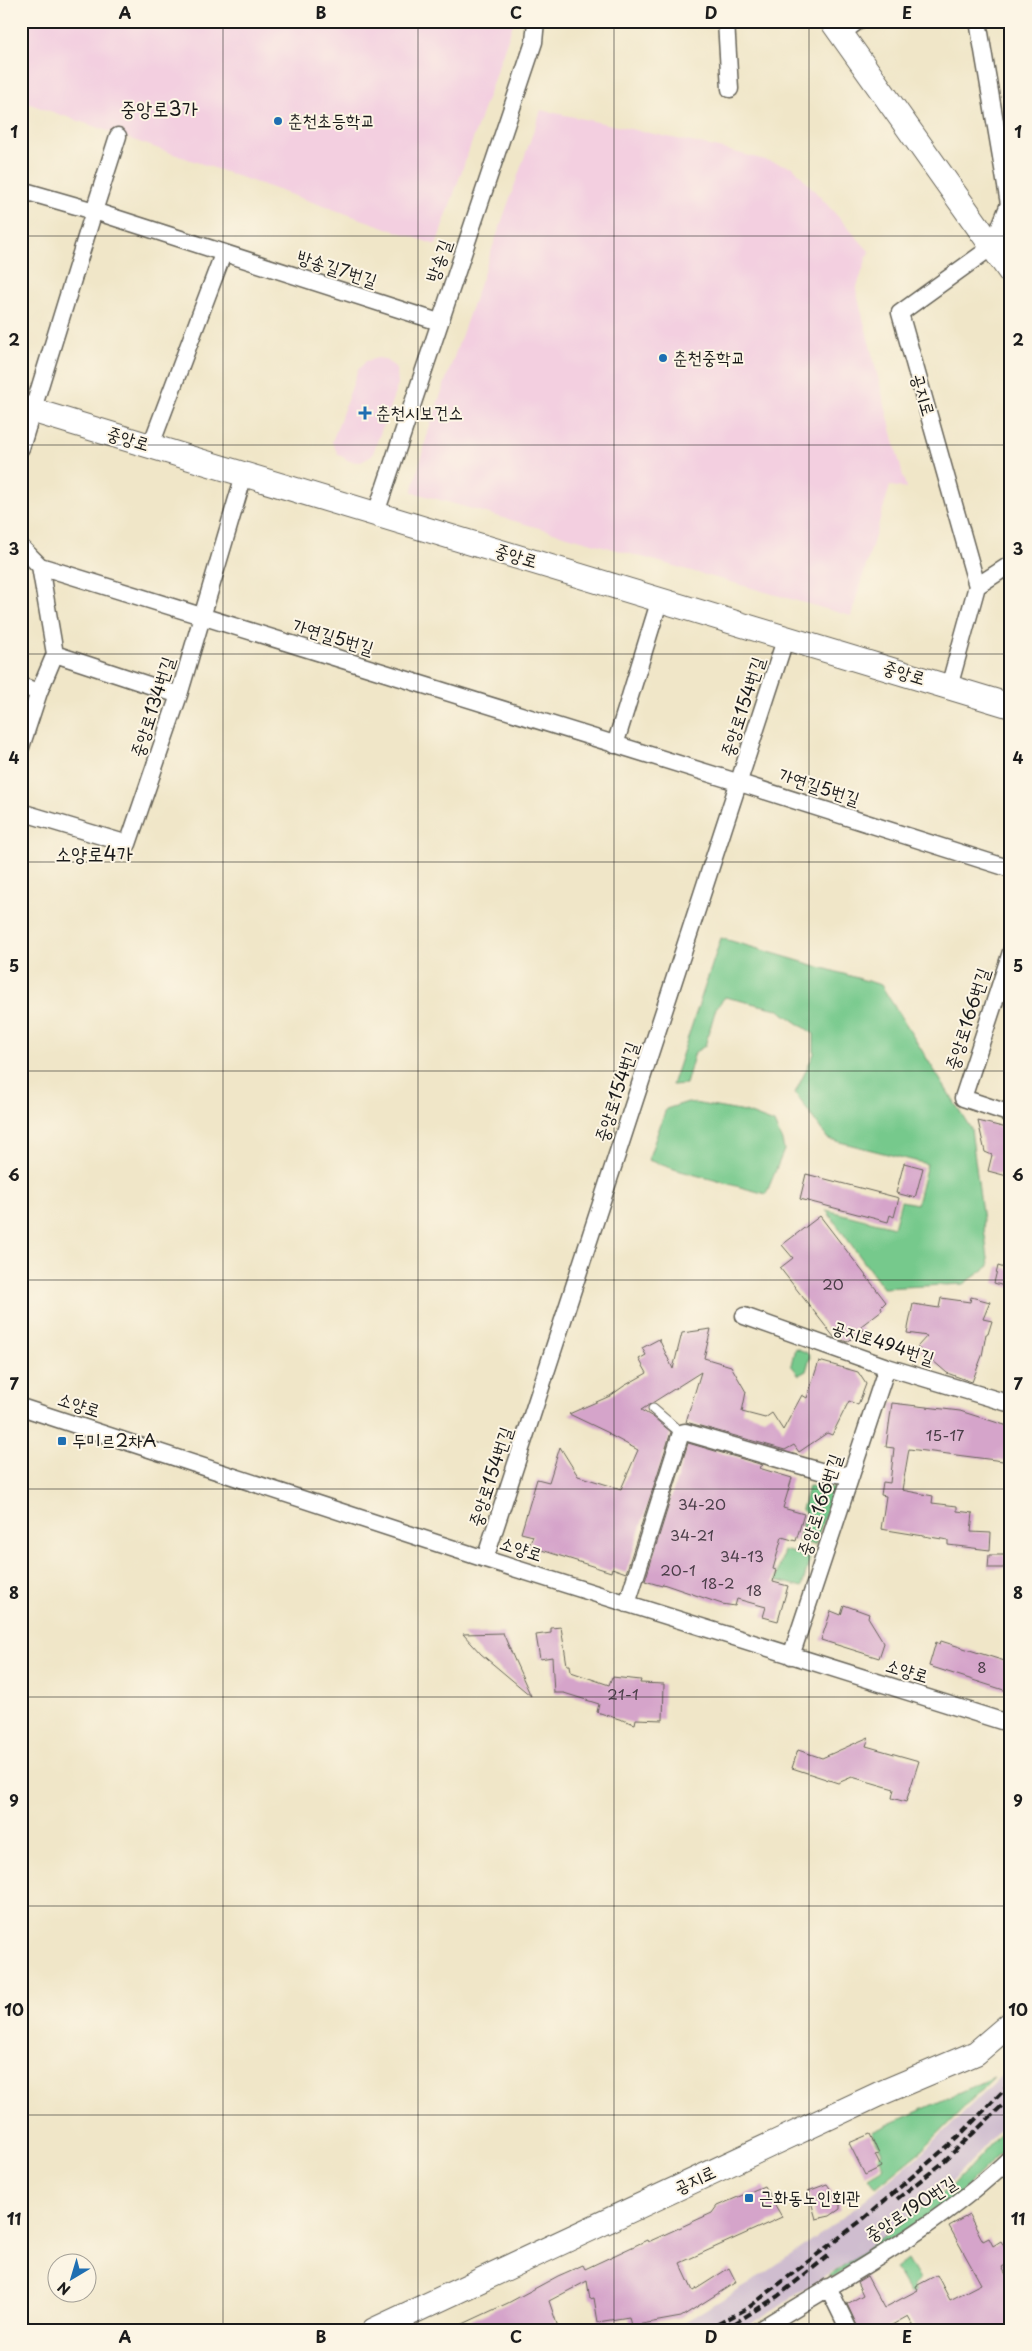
<svg xmlns="http://www.w3.org/2000/svg" width="1032" height="2351" viewBox="0 0 1032 2351" font-family="'Playpen Sans','Poor Story',sans-serif">
  <style>
    .built { fill: #f3cfe0 }
    .industrial { fill: #cfbdcf }
    .green { fill: #76c98c; stroke: #497254 }
    .building { fill: #d5a4ca }
    .lines { fill: none; stroke-linecap: round; stroke-linejoin: round }
    .lane-casing { stroke: #666358; stroke-width: 11 }
    .street-casing { stroke: #666358; stroke-width: 19 }
    .secondary-casing { stroke: #666358; stroke-width: 26 }
    .lane { stroke: #fff; stroke-width: 9 }
    .street { stroke: #fff; stroke-width: 16 }
    .secondary { stroke: #fff; stroke-width: 24 }
    .rail { stroke: #1c1c1c; stroke-width: 4; stroke-dasharray: 8 4; stroke-linecap: butt }
    .grid { fill: none; stroke: #1c1c1c; stroke-width: 1; stroke-opacity: 0.55 }
    .poi-dot { fill: #1f6fb2; stroke: #fcf5e5; stroke-width: 2 }
    .labels { text-anchor: middle; stroke-width: 4; stroke-linejoin: round; paint-order: stroke }
    .number-label { font-size: 15px; fill: #4a3e48 }
    .poi-label { font-size: 18px; fill: #1c1c1c; stroke: #fcf5e5; text-anchor: start }
    .street-label { font-size: 18px; fill: #1c1c1c; stroke: #fcf5e5 }
    .quarter-label { font-size: 20px; fill: #1c1c1c; stroke: #fcf5e5 }
    .neatline { fill: none; stroke: #1c1c1c; stroke-width: 2 }
    .grid-label { font-size: 16px; text-anchor: middle; font-weight: bold; fill: #1c1c1c }
  </style>
  <rect width="100%" height="100%" fill="#fcf5e5"/>
  <filter id="ink" filterUnits="userSpaceOnUse"><feTurbulence type="fractalNoise" baseFrequency=".02" numOctaves="2"/><feDisplacementMap in="SourceGraphic" scale="10" xChannelSelector="R" yChannelSelector="G"/><feConvolveMatrix kernelMatrix="1 2 1 2 8 2 1 2 1" color-interpolation-filters="sRGB"/></filter>
  <filter id="wash" filterUnits="userSpaceOnUse"><feTurbulence type="fractalNoise" baseFrequency=".0096" numOctaves="4" result="noise"/><feDisplacementMap in="SourceGraphic" scale="20" xChannelSelector="R" yChannelSelector="G"/><feGaussianBlur stdDeviation="1.12" result="paint"/><feColorMatrix in="noise" values="0 0 0 0 0 0 0 0 0 0 0 0 0 0 0 0 0 1.4 0 .05"/><feComposite in="paint" operator="in"/></filter>
  <g filter="url(#wash)">
    <rect width="100%" height="100%" fill="#f0e6c8"/>
    <!-- built -->
    <path class="built" d="M21 21H514L436 245 21 101Z
      M541 110 715 147 793 167 869 251 856 290 906 488 890 486 851 616 412 492 430 425Z
      M378 358 384 359 394 366 397 372 398 384 372 456 361 462 349 461 338 454 332 442 358 370 366 361Z"/>
    <!-- industrial -->
    <path class="industrial" d="M1011 2066V2118L951 2183 856 2257 741 2330H671L748 2284 827 2230 921 2154Z"/>
    <!-- green -->
    <path class="green" d="M721 938 881 985 971 1129 989 1266 964 1284 883 1288 826 1210 894 1227 901 1201 917 1204 927 1164 828 1139 795 1093 814 1054V1034L777 1009 725 997 716 1008 705 1046 695 1052 686 1084 672 1085Z
      M688 1102 745 1112 774 1123 782 1141 784 1150 766 1194 677 1170 648 1160 666 1109Z
      M795 1348 806 1352 810 1357 806 1371 799 1375 791 1365Z
      M808 1486 834 1488 815 1545 798 1541 806 1513 802 1510Z
      M784 1550 810 1558 802 1587 776 1580Z
      M994 2077 922 2150 876 2187 869 2177 884 2168 878 2157 882 2153 872 2132Z
      M1011 2123V2143L958 2195 833 2278 828 2277 952 2186Z
      M907 2259 919 2280 913 2285 922 2305 919 2309 895 2268Z"/>
    <g id="blocks">
      <!-- building -->
      <path class="building" d="M978 1121 1011 1129V1177L988 1171 992 1155 985 1152Z
        M904 1163 923 1168 915 1198 896 1193Z
        M806 1174 899 1198 894 1217 890 1215 888 1222 800 1199Z
        M820 1216 886 1302 881 1307 882 1310 861 1326 864 1330 847 1342 834 1337 780 1268 793 1258 782 1245Z
        M998 1266 1011 1270V1288L994 1283Z
        M971 1297 990 1302 983 1319 992 1321 988 1334H986L982 1356 972 1382 947 1373 917 1347 927 1336 907 1333 913 1304 939 1308 941 1298 970 1302Z
        M711 1329 704 1358 731 1366 746 1392 742 1412 765 1418 772 1413 783 1430 802 1395 807 1398 819 1361 858 1372 866 1384 858 1405 849 1401 832 1435 827 1433 799 1452 794 1445 785 1450 686 1422 701 1372 641 1410 653 1417 671 1432 626 1573 612 1568 611 1572 529 1546 533 1536 521 1533 537 1479 549 1482 560 1447 578 1476 621 1489 638 1450 608 1434 609 1433 569 1414 610 1396 624 1386 647 1373 639 1359 646 1355 642 1348 659 1339 673 1369 682 1333Z
        M892 1403 960 1411 1011 1427V1462L909 1449 902 1490 933 1496 932 1503 957 1506V1511L973 1513 971 1532 991 1533 990 1550 948 1545V1540L881 1529 886 1496 881 1495 883 1482 890 1483 894 1448 886 1447Z
        M688 1443 763 1465 759 1468 792 1478 783 1508 804 1514 796 1541 782 1537 773 1569 776 1570 773 1582 788 1586 778 1621 763 1617 766 1607 737 1599 735 1606 722 1604 663 1584 662 1586 645 1581Z
        M989 1555H1005L1004 1568H988Z
        M844 1605 869 1614 868 1617 884 1643 879 1658 821 1640 831 1611 841 1615Z
        M561 1627 567 1665H570L571 1672 609 1685 612 1677 641 1680 640 1683 664 1684 663 1720 636 1719 635 1724 597 1712 599 1704 564 1693H554L552 1657 540 1659 536 1635 551 1633V1628Z
        M503 1633 515 1661 531 1696 481 1654 463 1634Z
        M941 1641 1011 1663V1680L1007 1691 929 1666 936 1642 940 1644Z
        M869 1737 866 1746 919 1761 906 1802 892 1798 894 1789 852 1777 838 1783 792 1768 798 1750 822 1758Z
        M870 2134 879 2154 875 2155 881 2167 865 2175 849 2143Z
        M827 2184 840 2203V2209L830 2216 816 2219 808 2191Z
        M764 2186 782 2217 680 2263 693 2291 729 2268 736 2282 681 2317 631 2326 629 2317 598 2322 594 2298 590 2299 587 2281 549 2301 559 2330H450L508 2303 558 2276 583 2265 585 2269 647 2240 648 2242 712 2213 717 2206Z
        M969 2215 983 2241 989 2238 993 2246 1001 2241 1011 2259V2262L1002 2267 1011 2284V2330H916L908 2316 883 2330H859L847 2304 863 2295 857 2282 867 2276 884 2308 918 2290 916 2286 937 2275 950 2300 981 2284 949 2226Z"/>
    </g>
  </g>
  <g filter="url(#ink)">
    <use href="#blocks" fill-opacity="0" stroke="#666358" stroke-width="1"/>
    <g class="lines">
      <defs>
        <path id="lane" d="M653 1409 681 1433
          M21 2318 27 2330"/>
        <path id="street" d="M726 21 730 89
          M978 21 1009 204 992 247
          M841 34 858 21
          M118 136 94 211 439 322
          M21 190 94 211 21 448
          M151 445 223 254
          M376 513 534 42 536 21
          M21 547 40 566 740 783 1011 869
          M977 586 900 313 1011 233
          M55 654 179 695
          M21 686 39 692
          M949 687 977 586 1011 564
          M615 745 660 599
          M21 747 39 692 55 654 40 566
          M21 812 128 844 179 695 244 475
          M1011 952 963 1098 1011 1114
          M744 1316 887 1367 1011 1404
          M21 1407 485 1559 1011 1724
          M485 1559 786 637
          M627 1604 681 1433 685 1432 820 1471 851 1476
          M791 1656 887 1367
          M828 2287 849 2330
          M759 2330C845 2276 938 2228 1011 2157"/>
        <path id="secondary" d="M832 21 1011 273
          M21 407 1011 706
          M374 2330 879 2094 976 2053 1011 2023"/>
      </defs>
      <!-- lane casing -->
      <use href="#lane" class="lane-casing"/>
      <!-- street casing -->
      <use href="#street" class="street-casing"/>
      <!-- secondary casing -->
      <use href="#secondary" class="secondary-casing"/>
      <!-- lane -->
      <use href="#lane" class="lane"/>
      <!-- street -->
      <use href="#street" class="street"/>
      <!-- secondary -->
      <use href="#secondary" class="secondary"/>
      <!-- rail -->
      <path class="rail" d="M897 2199 940 2165 1011 2097
        M707 2330 748 2308 862 2220 957 2138 1011 2083
        M724 2330 778 2296 828 2256"/>
    </g>
  </g>
  <!-- grid -->
  <path class="grid" d="M223 21V2330M418 21V2330M614 21V2330M809 21V2330M21 236H1011M21 445H1011M21 654H1011M21 862H1011M21 1071H1011M21 1280H1011M21 1489H1011M21 1697H1011M21 1906H1011M21 2115H1011"/>
  <!-- markers -->
  <g class="poi-dot">
    <circle cx="278" cy="121" r="5"/>
    <circle cx="663" cy="358" r="5"/>
    <path d="M362.5 405.5h5v5h5v5h-5v5h-5v-5h-5v-5h5z"/>
    <rect x="57" y="1436" width="10" height="10" rx="2.5"/>
    <rect x="744" y="2193" width="10" height="10" rx="2.5"/>
  </g>
  <g class="labels">
    <!-- number labels -->
    <g class="number-label">
      <text x="833" y="1290">20</text>
      <text x="945" y="1441">15-17</text>
      <text x="702" y="1510">34-20</text>
      <text x="692" y="1541">34-21</text>
      <text x="742" y="1562">34-13</text>
      <text x="678" y="1576">20-1</text>
      <text x="718" y="1589">18-2</text>
      <text x="754" y="1596">18</text>
      <text x="982" y="1673">8</text>
      <text x="623" y="1700">21-1</text>
    </g>
    <!-- poi labels -->
    <g class="poi-label">
      <text x="288" y="127">춘천초등학교</text>
      <text x="673" y="364">춘천중학교</text>
      <text x="376" y="419">춘천시보건소</text>
      <text x="72" y="1447">두미르2차A</text>
      <text x="759" y="2204">근화동노인회관</text>
    </g>
    <!-- street labels -->
    <g class="street-label">
      <text transform="translate(439 261) rotate(-71)" y="6">방송길</text>
      <text transform="translate(337 269) rotate(18)" y="6">방송길7번길</text>
      <text transform="translate(923 395) rotate(74)" y="6">공지로</text>
      <text transform="translate(128 439) rotate(17)" y="6">중앙로</text>
      <text transform="translate(516 556) rotate(17)" y="6">중앙로</text>
      <text transform="translate(333 637) rotate(17)" y="6">가연길5번길</text>
      <text transform="translate(904 673) rotate(17)" y="6">중앙로</text>
      <text transform="translate(153 707) rotate(-72)" y="6">중앙로134번길</text>
      <text transform="translate(743 707) rotate(-72)" y="6">중앙로154번길</text>
      <text transform="translate(819 787) rotate(18)" y="6">가연길5번길</text>
      <text transform="translate(968 1019) rotate(-72)" y="6">중앙로166번길</text>
      <text transform="translate(617 1092) rotate(-72)" y="6">중앙로154번길</text>
      <text transform="translate(883 1343) rotate(18)" y="6">공지로494번길</text>
      <text transform="translate(79 1405) rotate(18)" y="6">소양로</text>
      <text transform="translate(491 1477) rotate(-72)" y="6">중앙로154번길</text>
      <text transform="translate(820 1505) rotate(-72)" y="6">중앙로166번길</text>
      <text transform="translate(521 1549) rotate(18)" y="6">소양로</text>
      <text transform="translate(907 1671) rotate(17)" y="6">소양로</text>
      <text transform="translate(695 2180) rotate(-25)" y="6">공지로</text>
      <text transform="translate(911 2209) rotate(-33)" y="6">중앙로190번길</text>
    </g>
    <!-- quarter labels -->
    <g class="quarter-label">
      <text x="159" y="116">중앙로3가</text>
      <text x="94" y="861">소양로4가</text>
    </g>
  </g>
  <!-- margin -->
  <rect width="1032" height="2351" fill="none" stroke="#fcf5e5" stroke-width="55"/>
  <!-- north arrow -->
  <g transform="translate(72 2278) rotate(218)"><circle r="24" fill="#fcf5e5" stroke="#a29e95"/>
  <path d="M0-4L9 19L0 12L-9 19Z" fill="#1f6fb2"/>
  <text y="-8" font-size="14" font-weight="bold" text-anchor="middle" fill="#1c1c1c">N</text>
  </g>
  <rect x="28" y="28" width="976" height="2296" class="neatline"/>
  <g class="grid-label">
    <text x="125" y="19">A</text>
    <text x="321" y="19">B</text>
    <text x="516" y="19">C</text>
    <text x="711" y="19">D</text>
    <text x="907" y="19">E</text>
    <text x="14" y="138">1</text>
    <text x="1018" y="138">1</text>
    <text x="14" y="346">2</text>
    <text x="1018" y="346">2</text>
    <text x="14" y="555">3</text>
    <text x="1018" y="555">3</text>
    <text x="14" y="764">4</text>
    <text x="1018" y="764">4</text>
    <text x="14" y="972">5</text>
    <text x="1018" y="972">5</text>
    <text x="14" y="1181">6</text>
    <text x="1018" y="1181">6</text>
    <text x="14" y="1390">7</text>
    <text x="1018" y="1390">7</text>
    <text x="14" y="1599">8</text>
    <text x="1018" y="1599">8</text>
    <text x="14" y="1807">9</text>
    <text x="1018" y="1807">9</text>
    <text x="14" y="2016">10</text>
    <text x="1018" y="2016">10</text>
    <text x="14" y="2225">11</text>
    <text x="1018" y="2225">11</text>
    <text x="125" y="2343">A</text>
    <text x="321" y="2343">B</text>
    <text x="516" y="2343">C</text>
    <text x="711" y="2343">D</text>
    <text x="907" y="2343">E</text>
  </g>
</svg>
